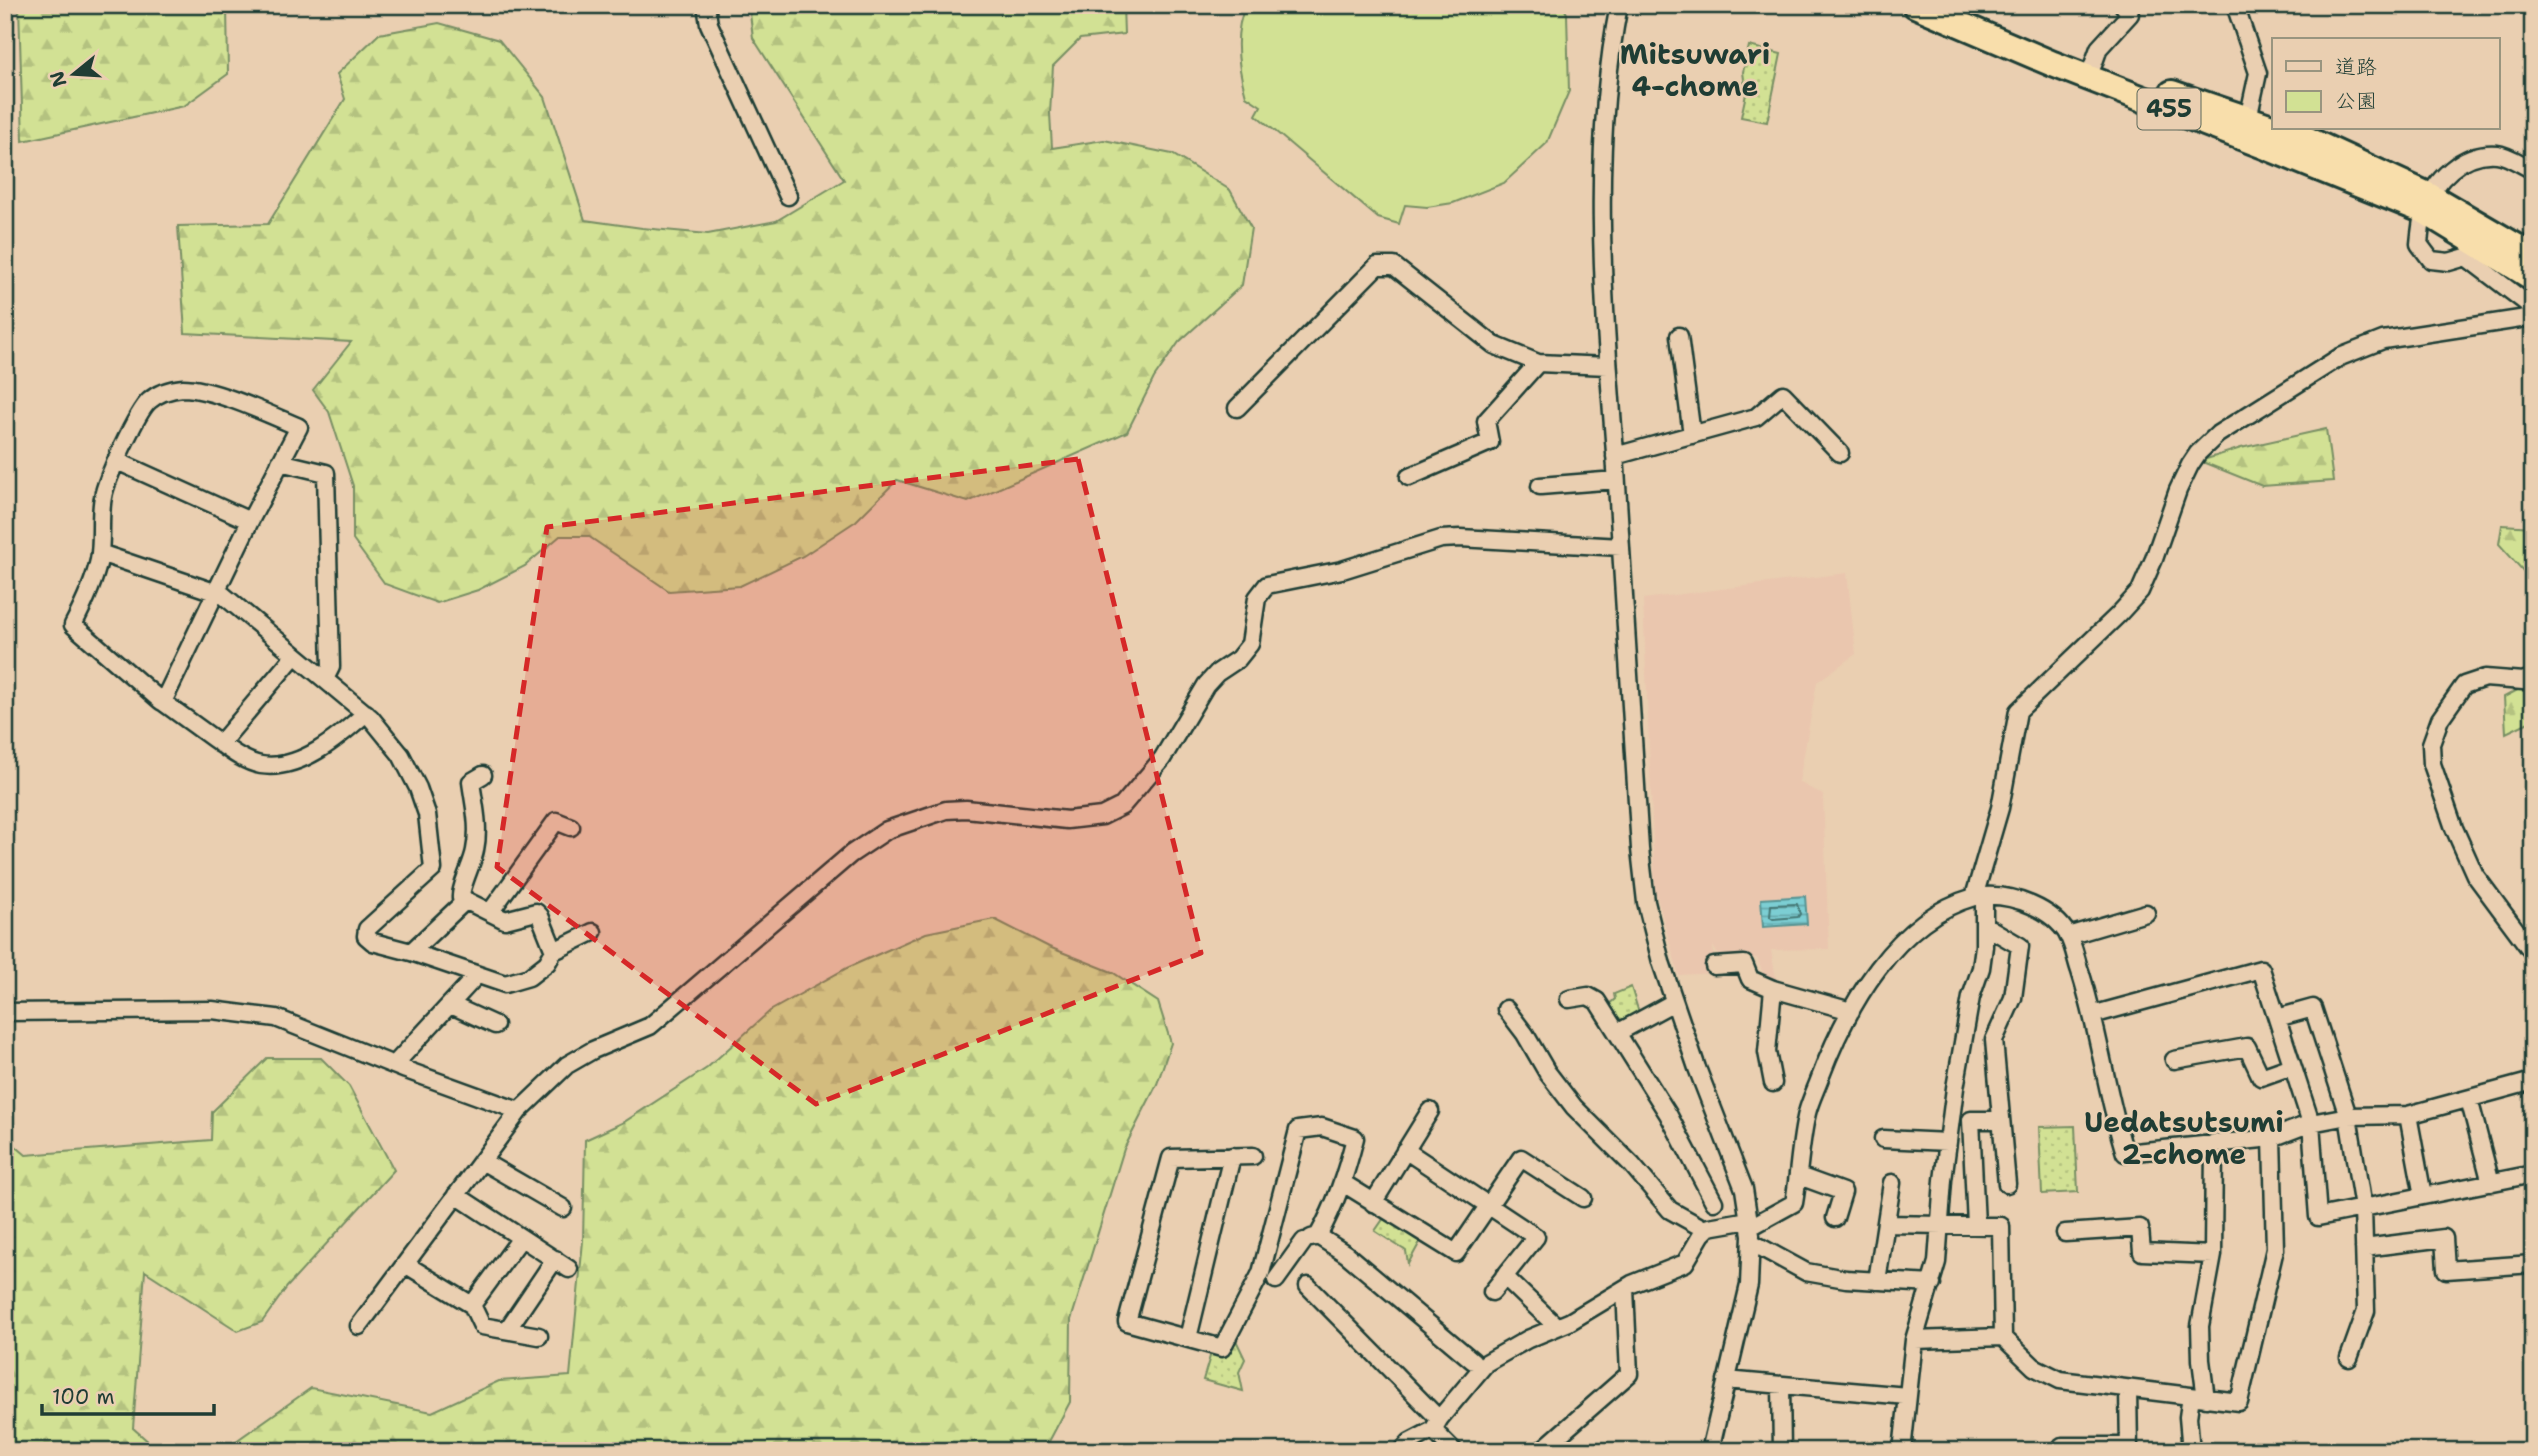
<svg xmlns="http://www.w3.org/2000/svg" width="2538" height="1456" viewBox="0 0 2538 1456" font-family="'Shantell Sans','Klee One',sans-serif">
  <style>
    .built { fill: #eac6ae }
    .green { fill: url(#green-dots); stroke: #788f64; stroke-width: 2 }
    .forest { fill: url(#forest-firs); stroke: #788f64; stroke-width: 2 }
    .pitch { fill: #d2e194; stroke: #788f64; stroke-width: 2 }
    .water { fill: url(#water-rules); stroke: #579493; stroke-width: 2 }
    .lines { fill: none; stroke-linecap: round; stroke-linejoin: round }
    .shore { stroke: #447774; stroke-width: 2 }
    .minor-casing { stroke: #1f3d34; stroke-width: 21 }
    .highway-casing { stroke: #1f3d34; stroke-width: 30 }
    .minor { stroke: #eacfb1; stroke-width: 16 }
    .highway { stroke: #f8deab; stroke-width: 24 }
    .marked { fill: #d62828; fill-opacity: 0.2; stroke: #d62828; stroke-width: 5; stroke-dasharray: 14 9; stroke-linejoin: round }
    .labels { text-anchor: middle; stroke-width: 5; stroke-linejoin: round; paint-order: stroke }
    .shield { fill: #eacfb1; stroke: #5c695a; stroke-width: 2 }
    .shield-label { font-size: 24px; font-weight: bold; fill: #1f3d34 }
    .neighbourhood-label { font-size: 28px; font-weight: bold; fill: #1f3d34; stroke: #eacfb1 }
  </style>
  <defs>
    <pattern id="green-dots" width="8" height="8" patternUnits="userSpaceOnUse" patternTransform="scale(1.75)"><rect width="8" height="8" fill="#d2e194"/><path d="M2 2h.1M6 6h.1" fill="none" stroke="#b4c280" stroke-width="1.8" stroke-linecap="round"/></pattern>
    <pattern id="forest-firs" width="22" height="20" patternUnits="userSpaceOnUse" patternTransform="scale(1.75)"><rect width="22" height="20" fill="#d2e194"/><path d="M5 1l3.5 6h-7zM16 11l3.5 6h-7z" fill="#b4c280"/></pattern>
    <pattern id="water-rules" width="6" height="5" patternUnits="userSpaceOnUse" patternTransform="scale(1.75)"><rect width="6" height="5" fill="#7cced3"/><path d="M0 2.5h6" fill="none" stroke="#65a8ac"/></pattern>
  </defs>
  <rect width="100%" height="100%" fill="#eacfb1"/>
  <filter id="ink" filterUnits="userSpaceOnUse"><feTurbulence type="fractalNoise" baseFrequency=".0143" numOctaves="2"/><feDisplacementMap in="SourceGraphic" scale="14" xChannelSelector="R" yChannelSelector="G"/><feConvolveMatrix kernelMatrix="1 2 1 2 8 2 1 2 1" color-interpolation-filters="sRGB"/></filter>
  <g filter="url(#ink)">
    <!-- built -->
    <path class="built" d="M1847 573 1856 654 1817 682 1799 782 1823 795 1829 949 1771 950 1776 979 1766 981 1757 958 1721 960 1713 946 1715 973 1679 975 1655 890 1643 599Z"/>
    <!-- green -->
    <path class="green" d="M1749 46 1781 54 1767 122 1741 117 1746 94 1743 72Z
      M1631 987 1639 1013 1620 1025 1608 1005 1615 999 1614 994Z
      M2075 1126 2078 1192 2042 1194 2039 1127Z
      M1384 1218 1420 1242 1408 1264 1406 1251 1375 1231Z
      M1235 1338 1245 1359 1239 1372 1243 1391 1203 1380 1211 1353 1226 1357Z"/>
    <!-- forest -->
    <path class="forest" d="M19 5H227L228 74 184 106 23 141Z
      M749 5H1123L1124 34 1080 39 1053 66 1050 113 1052 148 1104 140 1172 154 1230 190 1251 228 1242 285 1179 342 1154 378 1127 432 968 502 897 480 856 521 803 556 740 586 669 591 588 536H560L525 566 478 590 437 603 385 584 353 540V486L329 412 313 390 351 342 185 333 178 226 268 224 345 99 337 74 379 34 439 23 499 40 545 97 585 220 642 228 708 234 776 221 844 180 753 38Z
      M2326 429 2333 481 2262 486 2200 461 2241 448Z
      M2502 525 2533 527V582L2499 544Z
      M2533 682V720L2506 733 2504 697Z
      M994 919 1049 947 1112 972 1158 1002 1171 1043 1157 1084 1124 1149 1071 1320 1070 1402 1044 1451H222L311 1388 432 1412 499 1381 570 1376 583 1241 585 1140 624 1122 707 1068 770 1011 847 968 926 933Z
      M267 1058H321L349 1086 394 1170 287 1287 262 1322 238 1331 145 1271 133 1428 159 1451H5V1137L26 1155 211 1140 212 1112Z"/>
    <!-- pitch -->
    <path class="pitch" d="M1246 5H1563L1567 14 1569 91 1547 143 1504 183 1453 203 1427 207 1405 205 1399 224 1378 218 1256 115 1261 106 1246 96C1238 68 1233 32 1246 5Z"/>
    <!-- water -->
    <path class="water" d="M1805 896 1807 924 1763 927 1761 899Z"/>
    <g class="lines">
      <!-- shore -->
      <path class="shore" d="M1797 904 1800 914 1798 917 1773 919 1770 917 1771 905Z"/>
      <defs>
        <path id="minor" d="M706 5 709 24 788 196
          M1619 5C1590 151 1604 306 1615 453 1624 585 1632 717 1640 849L1646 902 1661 962 1697 1068 1744 1189 1751 1235 1749 1285 1710 1451
          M2235 5 2258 73 2248 119
          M2093 65 2099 48 2130 14 2123 5
          M2533 170C2522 165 2508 155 2497 154 2463 151 2433 180 2424 211 2421 222 2420 233 2419 244L2431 260 2449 262 2466 257 2533 308
          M1679 336 1692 435
          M1237 408 1377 266H1394L1494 345 1538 363 1608 366
          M1615 456 1756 417 1783 394 1840 453
          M117 461 250 521
          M280 462 326 473 331 667 325 679
          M1409 477 1490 442 1486 421 1538 363
          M1540 486 1616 480
          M100 553 223 595 371 718 401 755 418 788 427 814 433 869 367 929 366 936 373 942 411 952 505 984 529 977 547 963 554 951 593 932
          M2533 677 2523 681 2485 678 2464 685 2440 719 2431 744 2432 764 2454 828 2475 875 2533 953
          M163 702 250 521 299 427C271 415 213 388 183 388 171 389 158 393 149 401 137 412 106 479 103 497 99 517 103 540 99 560 94 583 84 604 73 625L161 701 163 702 214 739C228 749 244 762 261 765 300 771 339 737 366 713
          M220 744 295 655
          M483 775 471 782C474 805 480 826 475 850 473 863 460 887 461 898L505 920 536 912 540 916 554 951
          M491 911 556 821 571 827
          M1984 925 2020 946 2013 998 1994 1040 2007 1184
          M2068 936 2146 913
          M411 952 465 901
          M1714 966 1744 964 1750 979 1773 989 1851 1011
          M1773 989 1767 1052 1773 1083
          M1569 999 1588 996 1597 1001 1668 1114 1714 1202
          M451 1005 495 1025
          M1506 1009 1525 1034 1547 1072 1574 1107 1632 1165 1670 1210 1706 1230
          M5 1012 212 1010 276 1018 406 1070 519 1111
          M2092 1015 2261 969 2311 1123 2318 1217 2533 1174
          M2277 1018 2313 1008 2348 1116 2363 1208 2366 1311 2349 1358
          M1617 1033 1674 1002
          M2174 1060 2247 1047 2261 1077 2292 1066
          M394 1065 477 975
          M2469 1099 2491 1183
          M2408 1115 2423 1196
          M1883 1139 1948 1142
          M1405 1150 1536 1237 1492 1292
          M1253 1156 1171 1158 1127 1322 1222 1348 1261 1273 1298 1130 1322 1127 1355 1138C1346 1173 1336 1204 1318 1236L1311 1238
          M482 1161 563 1208
          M1799 1176 1843 1192 1835 1218
          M1343 1183 1456 1253 1521 1158 1583 1198
          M456 1195 569 1269
          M1373 1203 1430 1111
          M1886 1224 2001 1226 2003 1337
          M1754 1225 1794 1203C1799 1174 1800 1142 1807 1113 1810 1101 1816 1089 1820 1078 1847 1006 1896 919 1974 897L2000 808 2018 711 2118 615 2140 591 2154 559 2178 490 2190 465 2198 453 2218 434 2340 357 2383 340 2533 317
          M1976 1225 1971 1120H2000
          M2065 1233 2140 1228 2142 1252 2213 1255
          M1318 1236 1346 1254 1473 1361
          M521 1238 472 1305 482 1326 539 1336
          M1751 1242 1806 1272 1846 1279 1932 1284
          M2364 1248 2444 1238 2446 1270 2533 1264
          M405 1264 472 1305
          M1504 1276 1556 1326
          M1276 1280 1304 1241
          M1877 1281 1892 1183
          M1308 1286 1439 1419
          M359 1326 519 1111 567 1065 593 1050 650 1026 851 854 887 830 946 810 966 809 1067 820 1102 816 1122 806 1162 759 1206 685 1217 673 1238 659 1250 644 1257 598 1267 585 1342 570 1441 539 1460 538 1621 547
          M507 1330 555 1259
          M1188 1338 1232 1156
          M1914 1340 2003 1337 2034 1367 2060 1380 2239 1402 2275 1249 2272 1138
          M1726 1380 1907 1396
          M1781 1385 1782 1451
          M2128 1389 2129 1451
          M2191 1396 2188 1417 2191 1451
          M2206 1399 2201 1360 2200 1326 2213 1255 2214 1143
          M1433 1430 1454 1451
          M1402 1451 1410 1442 1433 1430 1440 1418 1486 1363 1528 1339 1569 1322 1632 1284 1685 1263 1702 1234 1709 1227 1749 1220
          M1541 1451 1629 1374 1625 1289
          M1902 1451 1914 1340 1937 1262 1943 1180 1955 1088 1971 997 1981 968 1984 946V896C2013 894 2053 909 2068 935 2074 946 2076 960 2080 971 2099 1030 2106 1093 2125 1153L2272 1138 2311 1123 2348 1116 2408 1115 2533 1081
          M2062 1451V1446H2129"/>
        <path id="highway" d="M1915 5 2053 64 2264 146 2424 211 2533 278
          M2172 93 2304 138 2430 196 2533 256"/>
      </defs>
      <!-- minor casing -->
      <use href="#minor" class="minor-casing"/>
      <!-- highway casing -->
      <use href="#highway" class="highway-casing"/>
      <!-- minor -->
      <use href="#minor" class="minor"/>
      <!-- highway -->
      <use href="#highway" class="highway"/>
    </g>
  </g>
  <!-- marked area -->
  <path class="marked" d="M1078 459 1201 953 816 1104 497 867 547 527Z"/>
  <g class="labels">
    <!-- shield labels -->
    <rect class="shield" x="2137.5" y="88.5" width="63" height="41" rx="5"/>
    <g class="shield-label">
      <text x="2169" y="117">455</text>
    </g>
    <!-- neighbourhood labels -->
    <g class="neighbourhood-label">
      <text x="1695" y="64">Mitsuwari<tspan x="1695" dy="32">4-chome</tspan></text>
      <text x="2184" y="1132">Uedatsutsumi<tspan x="2184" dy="32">2-chome</tspan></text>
    </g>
  </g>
  <!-- margin -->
  <rect width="2538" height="1456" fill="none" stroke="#eacfb1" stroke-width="28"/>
  <rect x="14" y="14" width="2510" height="1428" fill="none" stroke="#1f3d34" stroke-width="2.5" filter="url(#ink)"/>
  <!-- legend -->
  <rect x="2272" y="38" width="228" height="91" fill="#eacfb1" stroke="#99957f" stroke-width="2"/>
  <rect x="2286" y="61" width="35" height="10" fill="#eacfb1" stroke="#99957f" stroke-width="2"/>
  <text x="2335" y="74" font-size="21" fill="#1f3d34">道路</text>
  <rect x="2286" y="91" width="35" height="21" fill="#d2e194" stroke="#99957f" stroke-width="2"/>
  <text x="2335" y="108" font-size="21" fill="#1f3d34">公園</text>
  <!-- north arrow -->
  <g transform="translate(74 74) rotate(252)" stroke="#eacfb1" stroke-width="5" paint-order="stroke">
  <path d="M0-5L12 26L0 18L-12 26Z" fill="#1f3d34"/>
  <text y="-10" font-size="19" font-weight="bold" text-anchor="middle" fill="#1f3d34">N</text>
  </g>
  <!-- scale -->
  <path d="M42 1404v10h172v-10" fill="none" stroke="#1f3d34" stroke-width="3.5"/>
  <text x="52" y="1404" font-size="21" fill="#1f3d34" stroke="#eacfb1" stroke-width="5" paint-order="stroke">100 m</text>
</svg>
